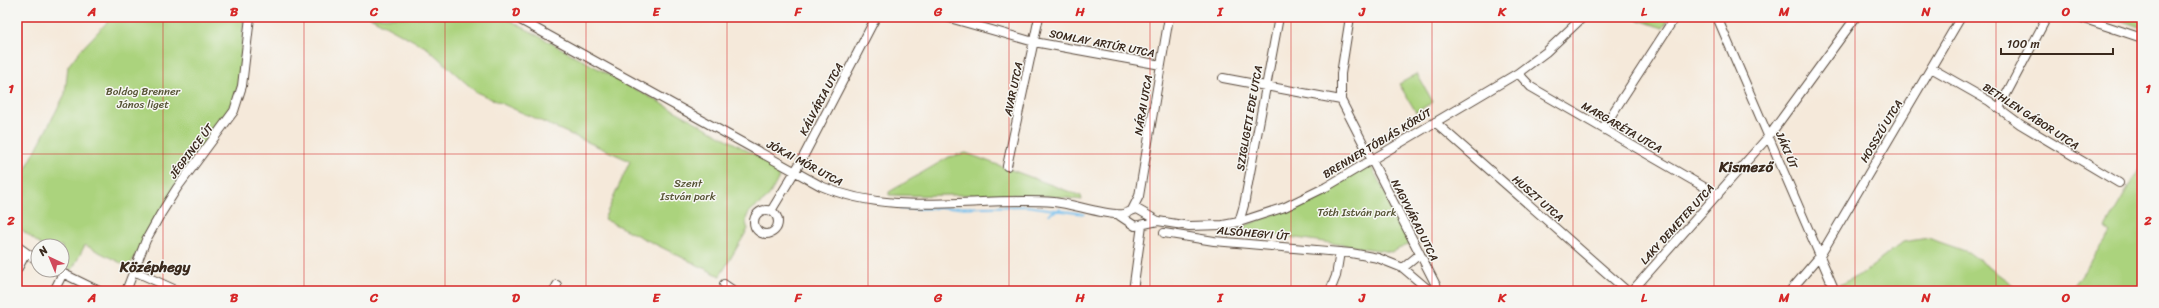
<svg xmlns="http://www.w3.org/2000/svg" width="2159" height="308" viewBox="0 0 2159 308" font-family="Sriracha,sans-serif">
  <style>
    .green { fill: #abd37d; stroke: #737e4e }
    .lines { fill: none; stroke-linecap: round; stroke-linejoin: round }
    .stream { stroke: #76c1ef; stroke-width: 2 }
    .minor-casing { stroke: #57473a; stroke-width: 10 }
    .minor { stroke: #fff; stroke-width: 8 }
    .grid { fill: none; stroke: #d62828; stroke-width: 1; stroke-opacity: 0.55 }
    .labels { text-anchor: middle; stroke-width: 3; stroke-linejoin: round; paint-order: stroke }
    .street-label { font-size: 11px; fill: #3b2a1e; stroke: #f6f6f2 }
    .park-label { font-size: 11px; fill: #575436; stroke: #f6f6f2 }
    .district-label { font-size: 15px; font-weight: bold; fill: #3b2a1e; stroke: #f6f6f2 }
    .neatline { fill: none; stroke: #d62828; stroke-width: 1.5 }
    .grid-label { font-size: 13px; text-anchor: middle; font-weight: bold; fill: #d62828 }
  </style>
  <rect width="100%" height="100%" fill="#f6f6f2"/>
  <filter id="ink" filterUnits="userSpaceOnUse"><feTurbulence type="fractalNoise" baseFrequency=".025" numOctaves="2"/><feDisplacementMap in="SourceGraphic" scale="8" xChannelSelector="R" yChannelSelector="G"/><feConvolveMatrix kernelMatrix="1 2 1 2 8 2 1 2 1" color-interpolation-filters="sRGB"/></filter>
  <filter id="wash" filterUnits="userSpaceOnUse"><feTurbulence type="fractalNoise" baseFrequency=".012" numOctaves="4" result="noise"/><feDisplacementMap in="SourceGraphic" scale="16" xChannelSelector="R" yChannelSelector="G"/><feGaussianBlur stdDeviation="0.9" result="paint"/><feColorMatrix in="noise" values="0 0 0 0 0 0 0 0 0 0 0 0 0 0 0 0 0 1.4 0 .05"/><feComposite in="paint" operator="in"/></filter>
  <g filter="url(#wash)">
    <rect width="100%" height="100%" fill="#f5e9da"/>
    <!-- green -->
    <path class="green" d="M112 17H244L239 84 235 97 228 113 152 225 129 267 85 245 72 270 62 262V246H42L17 226V186L65 94 68 66 78 53Z
      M370 17H504L783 170C778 178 772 193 765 200 755 208 741 213 748 229L720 276 604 219 630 161 476 92 427 48Z
      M1630 17H1670L1663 28Z
      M2112 17H2142V28Z
      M1417 74 1433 102 1416 112 1399 84Z
      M966 153 1081 196 1082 200C1018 190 953 197 889 195V192L949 157Z
      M1369 163 1413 243 1391 252 1236 229 1311 200Z
      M2142 164V291H2070L2111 233 2105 228Z
      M1928 238 1968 252 2021 291H1843L1840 285 1865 272 1903 242Z"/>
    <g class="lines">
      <!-- stream -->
      <path class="stream" d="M900 209 1027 206 1084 214
        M1049 214 1060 209"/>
    </g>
  </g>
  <g filter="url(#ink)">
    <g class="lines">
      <defs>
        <path id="minor" d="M515 17 821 186C896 218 975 196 1054 202 1074 204 1105 216 1123 214 1128 213 1132 210 1137 209L1158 221
          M946 17 1034 42 1161 65
          M1350 17 1341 74V100L1439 291
          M1717 17 1835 291
          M2079 17 2142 38
          M1931 68 1989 101 2020 124 2119 183
          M1518 73 1531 87 1718 195
          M1223 78 1341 100
          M1999 108 2047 17
          M1435 122 1627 291
          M1603 128 1675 17
          M1007 166 1039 17
          M1132 210 1139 196 1169 17
          M754 222a12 12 0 1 1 24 0a12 12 0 1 1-24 0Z
          M771 211 800 163 876 17
          M1117 214 1135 226 1158 221 1189 226 1223 225 1239 222 1285 207 1326 187 1518 73 1546 52 1583 17
          M1239 222 1244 205 1279 17
          M1164 233 1214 241 1351 253 1378 258 1403 268 1430 291
          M17 246 38 261
          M1403 268 1420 254
          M17 270 26 253
          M56 270 99 291
          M134 271 178 291
          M724 284 734 291
          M54 291 63 273
          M126 291 146 240 160 215 177 188 234 111 242 86 250 17
          M554 291 557 285
          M1133 291 1142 225
          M1330 291 1336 276 1340 252
          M1632 291 1769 136 1856 17
          M1790 291 1820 256 1961 17"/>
      </defs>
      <!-- minor casing -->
      <use href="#minor" class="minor-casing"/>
      <!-- minor -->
      <use href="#minor" class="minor"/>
    </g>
  </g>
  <!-- grid -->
  <path class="grid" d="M163 17V291M304 17V291M445 17V291M586 17V291M727 17V291M868 17V291M1009 17V291M1150 17V291M1291 17V291M1432 17V291M1573 17V291M1714 17V291M1855 17V291M1996 17V291M17 154H2142"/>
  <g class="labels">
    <!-- street labels -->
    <g class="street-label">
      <text transform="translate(1102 43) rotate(11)" y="4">SOMLAY ARTÚR UTCA</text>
      <text transform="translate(1013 89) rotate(-78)" y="4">AVAR UTCA</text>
      <text transform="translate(821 99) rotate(-62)" y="4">KÁLVÁRIA UTCA</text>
      <text transform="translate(1143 105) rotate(-80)" y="4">NÁRAI UTCA</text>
      <text transform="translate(2031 116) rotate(33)" y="4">BETHLEN GÁBOR UTCA</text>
      <text transform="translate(1249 118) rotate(-80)" y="4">SZIGLIGETI EDE UTCA</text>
      <text transform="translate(1622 127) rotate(30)" y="4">MARGARÉTA UTCA</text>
      <text transform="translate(1881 131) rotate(-59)" y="4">HOSSZÚ UTCA</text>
      <text transform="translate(1377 143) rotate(-31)" y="4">BRENNER TÓBIÁS KÖRÚT</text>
      <text transform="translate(1787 150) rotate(67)" y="4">JÁKI ÚT</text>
      <text transform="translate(191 151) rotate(-53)" y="4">JÉGPINCE ÚT</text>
      <text transform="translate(805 163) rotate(28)" y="4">JÓKAI MÓR UTCA</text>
      <text transform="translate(1538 198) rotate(41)" y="4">HUSZT UTCA</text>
      <text transform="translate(1415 220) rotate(63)" y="4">NAGYVÁRAD UTCA</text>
      <text transform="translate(1677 224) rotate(-48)" y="4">LAKY DEMETER UTCA</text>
      <text transform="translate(1253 233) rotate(5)" y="4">ALSÓHEGYI ÚT</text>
    </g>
    <!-- park labels -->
    <g class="park-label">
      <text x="143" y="95">Boldog Brenner<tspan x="143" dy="13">János liget</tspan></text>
      <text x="688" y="187">Szent<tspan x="688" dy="13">István park</tspan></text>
      <text x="1357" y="216">Tóth István park</text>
    </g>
    <!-- district labels -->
    <g class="district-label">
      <text x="1746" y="172">Kismező</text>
      <text x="155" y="272">Középhegy</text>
    </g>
  </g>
  <!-- margin -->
  <rect width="2159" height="308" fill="none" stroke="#f6f6f2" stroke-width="44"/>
  <!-- north arrow -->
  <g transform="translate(50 258) rotate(316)"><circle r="19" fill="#f6f6f2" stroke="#aba49d"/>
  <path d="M0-3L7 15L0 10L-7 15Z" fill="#d1495b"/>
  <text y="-6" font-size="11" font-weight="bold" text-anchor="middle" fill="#3b2a1e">N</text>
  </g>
  <!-- scale -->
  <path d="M2001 48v6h112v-6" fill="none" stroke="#3b2a1e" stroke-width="2"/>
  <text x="2007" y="48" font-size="12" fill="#3b2a1e" stroke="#f6f6f2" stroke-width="3" paint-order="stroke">100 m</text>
  <rect x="22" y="22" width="2115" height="264" class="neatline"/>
  <g class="grid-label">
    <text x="92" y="16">A</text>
    <text x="234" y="16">B</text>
    <text x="374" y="16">C</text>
    <text x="516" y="16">D</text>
    <text x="656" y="16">E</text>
    <text x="798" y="16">F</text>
    <text x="938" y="16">G</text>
    <text x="1080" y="16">H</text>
    <text x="1220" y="16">I</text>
    <text x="1362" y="16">J</text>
    <text x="1502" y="16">K</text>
    <text x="1644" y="16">L</text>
    <text x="1784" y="16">M</text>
    <text x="1926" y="16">N</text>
    <text x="2066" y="16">O</text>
    <text x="11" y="93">1</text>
    <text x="2148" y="93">1</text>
    <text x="11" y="225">2</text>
    <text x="2148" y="225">2</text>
    <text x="92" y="302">A</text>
    <text x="234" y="302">B</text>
    <text x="374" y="302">C</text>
    <text x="516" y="302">D</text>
    <text x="656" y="302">E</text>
    <text x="798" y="302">F</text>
    <text x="938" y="302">G</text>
    <text x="1080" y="302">H</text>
    <text x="1220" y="302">I</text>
    <text x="1362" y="302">J</text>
    <text x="1502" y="302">K</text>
    <text x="1644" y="302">L</text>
    <text x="1784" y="302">M</text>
    <text x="1926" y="302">N</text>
    <text x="2066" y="302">O</text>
  </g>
</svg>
